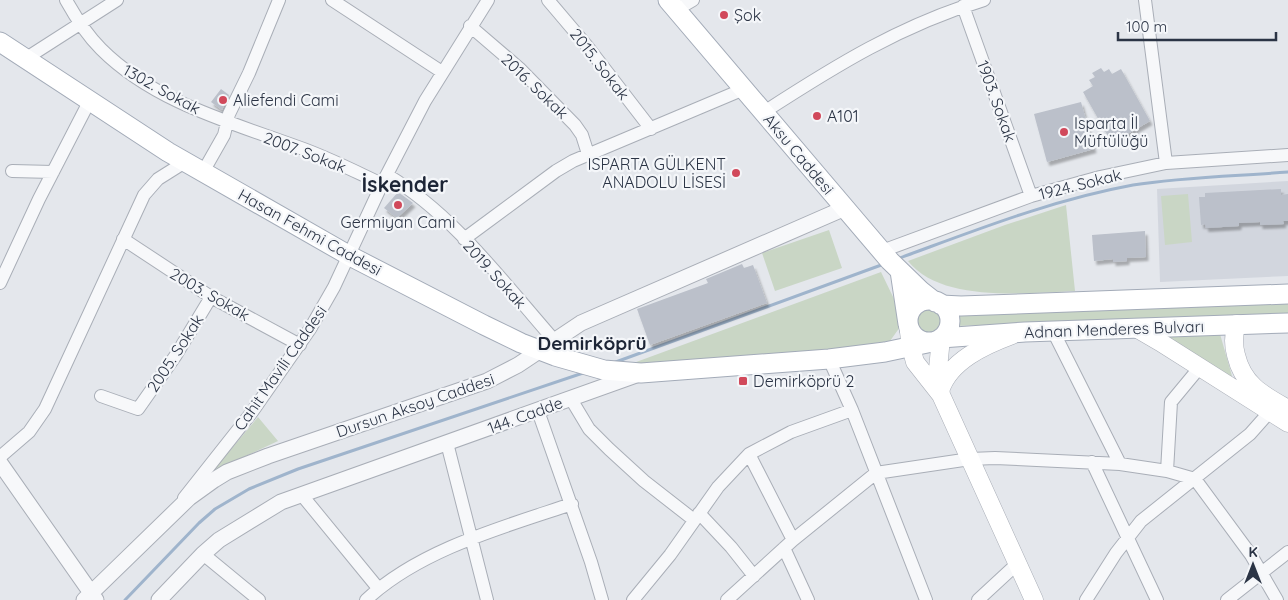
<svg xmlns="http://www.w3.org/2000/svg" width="1288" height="600" viewBox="0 0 1288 600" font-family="Quicksand,sans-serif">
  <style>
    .built { fill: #d2d6de }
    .green { fill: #c9d6c5 }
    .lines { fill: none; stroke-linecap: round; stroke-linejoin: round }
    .stream { stroke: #9fb4cc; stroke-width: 3 }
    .building { fill: #bbc0ca; filter: url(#shadow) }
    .minor-casing { stroke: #a9aeb7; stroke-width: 14 }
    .tertiary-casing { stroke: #a9aeb7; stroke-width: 17 }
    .secondary-casing { stroke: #a9aeb7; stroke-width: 19 }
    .primary-casing { stroke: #a3abb8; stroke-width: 21 }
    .minor { stroke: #f7f8fa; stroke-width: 12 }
    .tertiary { stroke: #f7f8fa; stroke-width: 15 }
    .secondary { stroke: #fff; stroke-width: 18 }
    .primary { stroke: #fff; stroke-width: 19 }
    .poi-dot { fill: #d1495b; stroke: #f4f6f9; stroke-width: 2 }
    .labels { text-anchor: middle; stroke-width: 4.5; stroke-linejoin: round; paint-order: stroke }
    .poi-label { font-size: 16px; fill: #2b3445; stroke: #f4f6f9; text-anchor: start }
    .street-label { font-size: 16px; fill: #2b3445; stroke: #f4f6f9 }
    .quarter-label { font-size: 19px; font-weight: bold; fill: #1d2536; stroke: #f4f6f9 }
    .district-label { font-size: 21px; font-weight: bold; fill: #1d2536; stroke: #f4f6f9 }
  </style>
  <defs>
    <filter id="shadow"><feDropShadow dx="2.5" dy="4" stdDeviation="1" flood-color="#0004"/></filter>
  </defs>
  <rect width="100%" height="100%" fill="#e4e7ec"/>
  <!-- built -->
  <path class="built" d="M1288 181V276L1160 282 1157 189Z"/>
  <!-- green -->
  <path class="green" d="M1188 194 1192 242 1165 245 1161 196Z
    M1066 205 1075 291C1026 293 941 303 908 261L1005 225Z
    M829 230 842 268 775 291 762 253Z
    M881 272 896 303 900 327 890 341 828 350 628 365Z
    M1288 303V315L955 326 957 315Z
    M916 321a13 13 0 1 1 26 0a13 13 0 1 1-26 0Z
    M1220 334 1232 376 1227 378 1167 337Z
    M258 417 278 441 212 472Z"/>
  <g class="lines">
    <!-- stream -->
    <path class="stream" d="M897 259C974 231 1051 200 1133 185 1182 177 1238 176 1288 172
      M613 363 884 264
      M125 600 199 523 215 509 249 489 298 469 583 373"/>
  </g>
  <!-- building -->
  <path class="building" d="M1101 68 1104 72 1109 69 1112 74 1121 69 1150 121 1112 143 1083 92 1093 86 1089 80 1095 77 1092 73Z
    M221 89 229 95 222 110 211 102Z
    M1081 102 1094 149 1047 162 1034 114Z
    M1281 189V195L1288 194V221H1283L1284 224 1260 225V222L1239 223V226L1206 228 1205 224 1201 225 1199 197H1205V193Z
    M398 192 413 203 397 218 384 208Z
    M1145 231 1146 257 1127 258V261L1113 262V259L1094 261 1092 235Z
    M742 264 744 268 753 265 767 303 650 345 637 309 708 283 706 279Z"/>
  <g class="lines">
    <defs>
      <path id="minor" d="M66 0C76 18 87 35 101 49 154 102 230 122 298 147 327 157 354 171 382 184
        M332 0 442 72
        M548 0 587 46 651 129
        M1145 0 1166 163
        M963 6 1031 196
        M676 10 693 0
        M470 26 519 68 575 125 582 135 588 154
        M25 59 117 0
        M764 112C835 66 901 25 984 0
        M12 171 53 172
        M203 172 224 135 229 114 249 73 279 0
        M387 175C452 213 504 283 554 340
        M123 239 211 297 300 345
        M464 239 556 171 573 161 744 89
        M882 251 1031 196 1100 177 1166 163 1288 155
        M0 283 39 199 89 102
        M1053 331 1120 464
        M829 359 852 410 926 600
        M101 396 138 409 176 355 211 297
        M571 399 589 429 609 449 644 481 694 520
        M538 411 591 562 602 600
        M447 443 487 600
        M749 454 793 540
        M0 457 29 432 45 409 144 195 158 179 185 162
        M1092 462 1157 600
        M1167 471 1171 402 1200 367
        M301 494 378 588
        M184 498 252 412 310 329 334 287 382 184 425 101 488 0
        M699 513 731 547 754 576
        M784 548 808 600
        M203 554 259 600
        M366 600C419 550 503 527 572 504
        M633 600 670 555 718 487 749 454 791 432 852 410
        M727 600 793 540 876 473 970 459 995 458 1120 464 1167 471 1195 479 1251 555 1277 600
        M978 600 1018 563
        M1086 600 1116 553 1141 521 1250 434 1274 407
        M1227 600 1288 552"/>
      <path id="tertiary" d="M0 463 96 600
        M84 600 189 498 214 480 227 472 268 456 487 381 518 365 581 323 845 208
        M159 600 203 554 219 540 281 502 639 374"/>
      <path id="secondary" d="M908 324 911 347 915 362 941 395 938 369 941 338
        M1237 324C1233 335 1233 344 1236 355 1243 385 1263 395 1288 409
        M1136 328 1160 342 1288 423
        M940 391C949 361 985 345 1012 335
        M941 395 1034 600"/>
      <path id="primary" d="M668 0 890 261 921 291 935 302
        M0 42 168 152 350 256 484 325 521 343 555 356 604 370 641 373 829 359 885 352 932 342
        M900 271 908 324
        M908 321a21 21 0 1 1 42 0a21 21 0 1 1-42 0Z
        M941 305 961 306 1288 294
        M941 338 1025 332 1288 323"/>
    </defs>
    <!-- minor casing -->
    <use href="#minor" class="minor-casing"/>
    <!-- tertiary casing -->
    <use href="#tertiary" class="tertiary-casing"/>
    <!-- secondary casing -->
    <use href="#secondary" class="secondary-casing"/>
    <!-- primary casing -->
    <use href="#primary" class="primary-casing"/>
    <!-- minor -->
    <use href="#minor" class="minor"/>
    <!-- tertiary -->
    <use href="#tertiary" class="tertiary"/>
    <!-- secondary -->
    <use href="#secondary" class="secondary"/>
    <!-- primary -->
    <use href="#primary" class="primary"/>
  </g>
  <!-- markers -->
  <g class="poi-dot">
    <circle cx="724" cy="15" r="5"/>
    <circle cx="223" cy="100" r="5"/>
    <circle cx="817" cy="116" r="5"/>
    <circle cx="1064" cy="132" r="5"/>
    <circle cx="736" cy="173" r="5"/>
    <circle cx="398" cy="205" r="5"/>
    <rect x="738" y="376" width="10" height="10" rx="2.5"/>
  </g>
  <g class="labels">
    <!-- poi labels -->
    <g class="poi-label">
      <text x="734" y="21">Şok</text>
      <text x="233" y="106">Aliefendi Cami</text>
      <text x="827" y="122">A101</text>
      <text x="1074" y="129">Isparta İl<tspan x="1074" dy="18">Müftülüğü</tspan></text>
      <text x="726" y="170" text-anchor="end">ISPARTA GÜLKENT<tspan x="726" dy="18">ANADOLU LİSESİ</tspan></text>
      <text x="398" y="228" text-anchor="middle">Germiyan Cami</text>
      <text x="753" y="387">Demirköprü 2</text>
    </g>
    <!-- street labels -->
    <g class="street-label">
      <text transform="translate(600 64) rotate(52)" y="6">2015. Sokak</text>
      <text transform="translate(535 86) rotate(44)" y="6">2016. Sokak</text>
      <text transform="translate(162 89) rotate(29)" y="6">1302. Sokak</text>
      <text transform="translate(997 101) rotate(70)" y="6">1903. Sokak</text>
      <text transform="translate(305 152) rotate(21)" y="6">2007. Sokak</text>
      <text transform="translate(799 154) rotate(50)" y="6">Aksu Caddesi</text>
      <text transform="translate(1080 184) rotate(-14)" y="6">1924. Sokak</text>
      <text transform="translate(310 232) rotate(29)" y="6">Hasan Fehmi Caddesi</text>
      <text transform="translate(495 274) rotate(48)" y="6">2019. Sokak</text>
      <text transform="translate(210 294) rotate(30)" y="6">2003. Sokak</text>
      <text transform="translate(1114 329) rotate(-2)" y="6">Adnan Menderes Bulvarı</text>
      <text transform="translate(175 353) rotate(-57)" y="6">2005. Sokak</text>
      <text transform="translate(280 368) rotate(-55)" y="6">Cahit Mavili Caddesi</text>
      <text transform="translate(415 405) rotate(-19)" y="6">Dursun Aksoy Caddesi</text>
      <text transform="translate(525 415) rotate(-20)" y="6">144. Cadde</text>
    </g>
    <!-- quarter labels -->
    <g class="quarter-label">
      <text x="592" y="350">Demirköprü</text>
    </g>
    <!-- district labels -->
    <g class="district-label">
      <text x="405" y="192">İskender</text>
    </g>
  </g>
  <!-- north arrow -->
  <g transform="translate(1253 565)" stroke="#f4f6f9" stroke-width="4" paint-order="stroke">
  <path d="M0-4L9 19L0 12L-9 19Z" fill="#2b3445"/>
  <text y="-8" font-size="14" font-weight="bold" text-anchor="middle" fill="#2b3445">K</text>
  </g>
  <!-- scale -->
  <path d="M1118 32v8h158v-8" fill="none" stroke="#2b3445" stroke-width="2.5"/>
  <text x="1126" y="32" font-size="15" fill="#2b3445" stroke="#f4f6f9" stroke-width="4" paint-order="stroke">100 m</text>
</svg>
